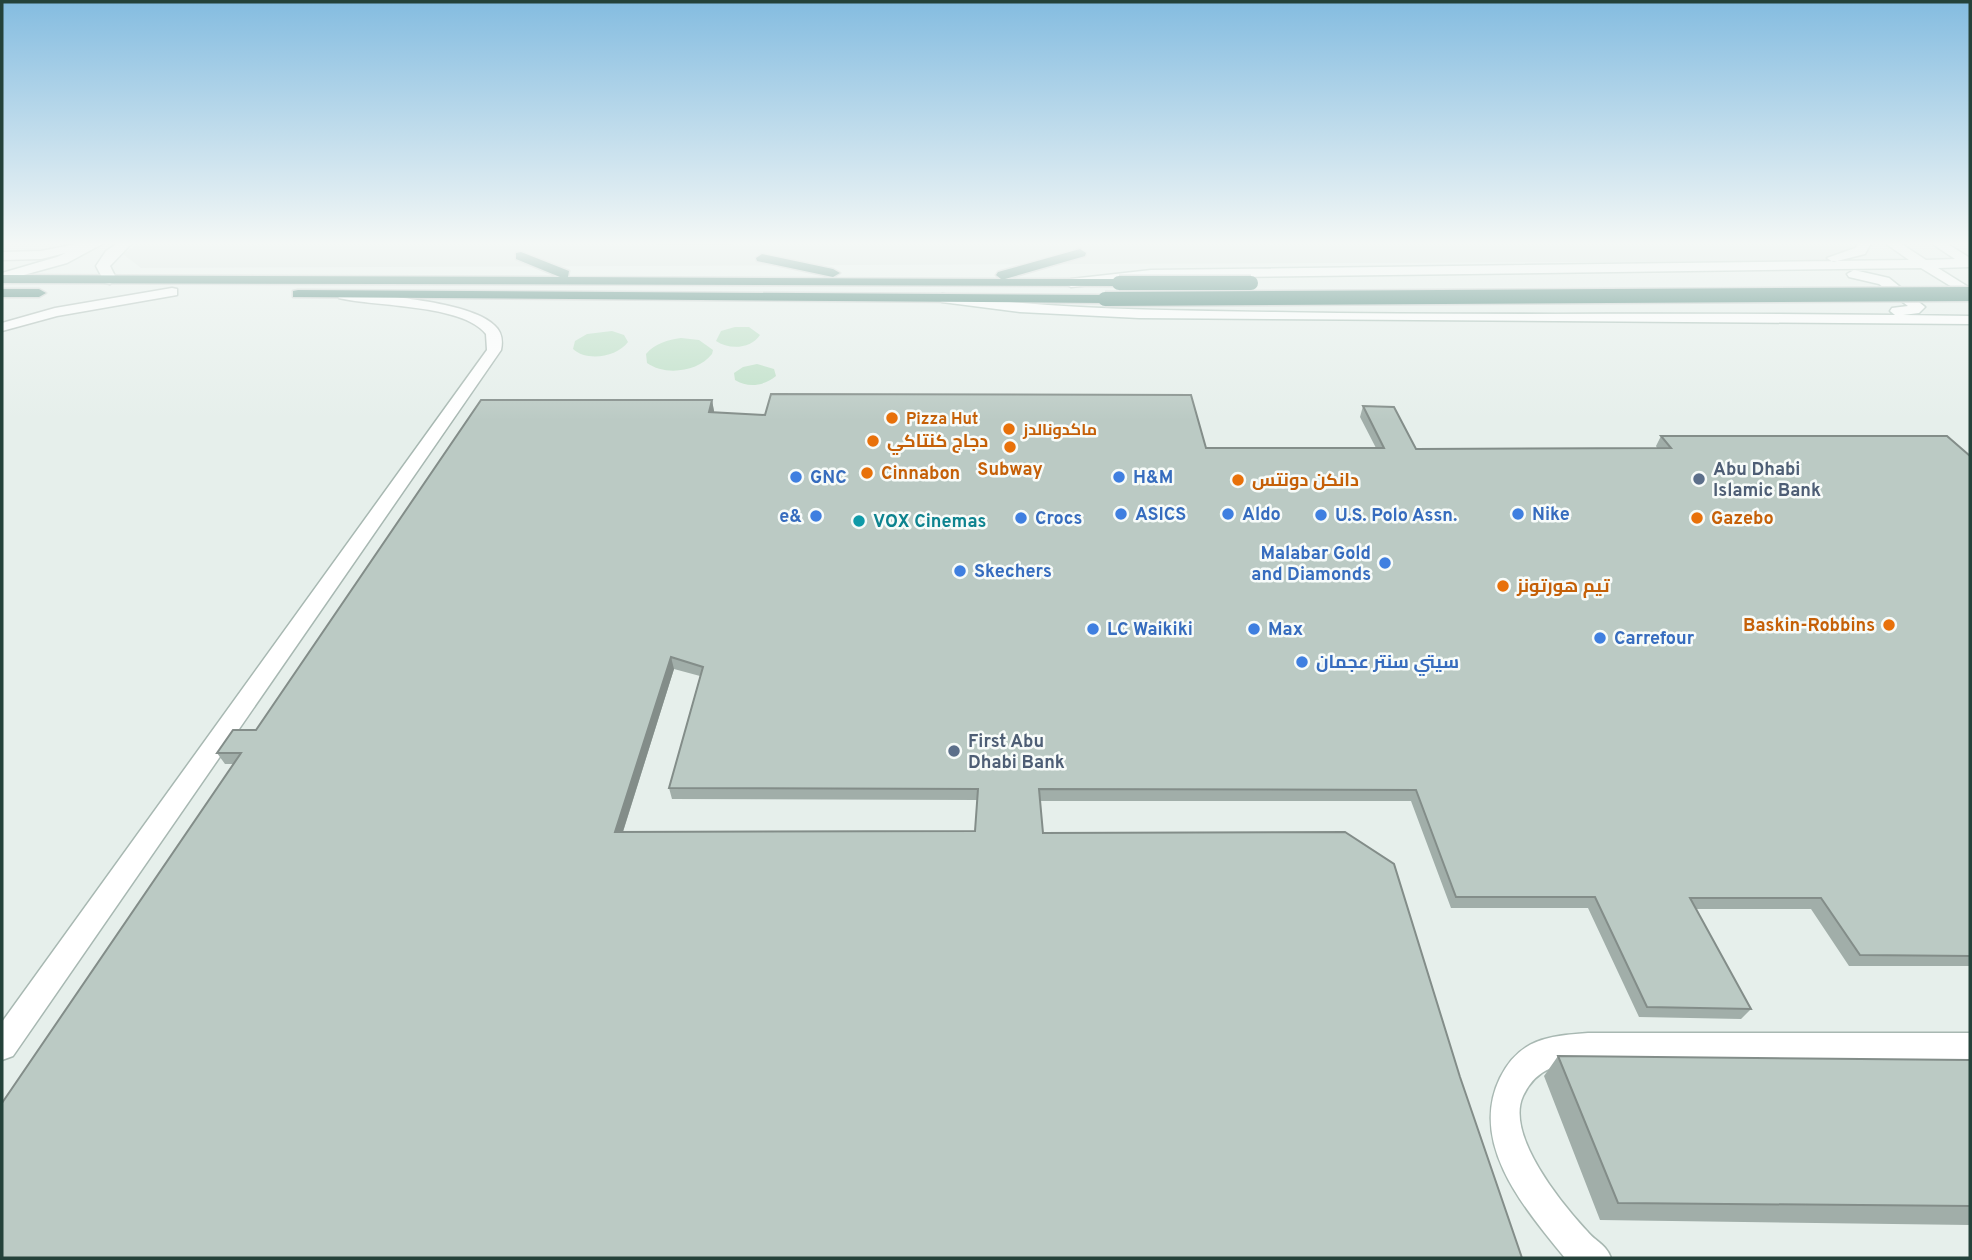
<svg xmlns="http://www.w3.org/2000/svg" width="1972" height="1260" viewBox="0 0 1972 1260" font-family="Overpass,Cairo,sans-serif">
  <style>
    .built { fill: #d4dfda }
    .green { fill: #bfe0c8 }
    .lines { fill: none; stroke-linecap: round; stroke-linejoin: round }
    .street-casing { stroke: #a8b8b2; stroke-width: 3 }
    .secondary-casing { stroke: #a4bbb3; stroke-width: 3 }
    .highway-casing { stroke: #c2cac8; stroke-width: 3 }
    .street { fill: #fff; fill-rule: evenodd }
    .secondary { fill: #fff; fill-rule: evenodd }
    .highway { fill: #2f6f62; fill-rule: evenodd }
    .highway-bridge-casing { stroke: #c2cac8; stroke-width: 17; stroke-linecap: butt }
    .highway-bridge { stroke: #2f6f62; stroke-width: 14 }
    .wall { fill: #a1aea9; fill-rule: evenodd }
    .shaded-wall { fill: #838d89 }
    .building { fill: #bbcac4; stroke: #838d89; stroke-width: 2; fill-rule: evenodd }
    .food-dot { fill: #e8710a; stroke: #f7fbf9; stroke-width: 2.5 }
    .shop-dot { fill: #3f7fe0; stroke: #f7fbf9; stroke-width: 2.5 }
    .service-dot { fill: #5c6f8a; stroke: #f7fbf9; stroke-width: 2.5 }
    .culture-dot { fill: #0f9aa8; stroke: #f7fbf9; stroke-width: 2.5 }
    .labels { text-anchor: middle; stroke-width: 5; stroke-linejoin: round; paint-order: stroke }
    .far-food-label { font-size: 16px; font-weight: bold; fill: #c56008; stroke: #f7fbf9; text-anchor: start }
    .food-label { font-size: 18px; font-weight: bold; fill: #c56008; stroke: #f7fbf9; text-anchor: start }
    .service-label { font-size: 18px; font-weight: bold; fill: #4e5e75; stroke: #f7fbf9; text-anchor: start }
    .shop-label { font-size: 18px; font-weight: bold; fill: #366cbe; stroke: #f7fbf9; text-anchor: start }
    .culture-label { font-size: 18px; font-weight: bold; fill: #0d838f; stroke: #f7fbf9; text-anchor: start }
  </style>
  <rect width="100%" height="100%" fill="#e6efeb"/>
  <!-- built -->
  <path class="built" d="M139 243H1868L1859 254 1822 261 141 268 123 254Z"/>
  <!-- green -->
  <path class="green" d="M735 327H749L760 335C751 349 729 350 716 341L721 331Z
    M612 331 624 335 628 342C617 357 587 362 573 349L575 341 587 334Z
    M681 338 699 340 713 350 712 354C698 372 665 376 647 363L646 354C655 343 668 340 681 338Z
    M757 364 774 369 776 376C764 386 748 388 735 380L734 373 743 367Z"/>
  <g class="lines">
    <defs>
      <path id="street" d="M81 243 102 244 41 259 2 260V252L41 251Z
        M172 288 177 289V295L57 316 2 331V323L55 308Z
        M344 291C380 296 469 301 494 325 502 332 503 340 501 350L13 1056 2 1060V1022L487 350 486 334C463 304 376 307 339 298L337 295Z
        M1588 1033H1970V1061H1588C1558 1064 1537 1067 1523 1096 1505 1135 1562 1204 1587 1231 1596 1242 1606 1244 1611 1258H1565C1526 1210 1468 1144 1500 1078 1519 1039 1548 1036 1588 1033Z"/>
      <path id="secondary" d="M87 243H104L67 263 2 281V273L57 257Z
        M118 243H132L110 266 117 280 110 284 105 283 96 266 106 251Z
        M1859 243H1871L1865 254 1833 262 1827 258 1855 248Z
        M1885 243H1900L1926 260 1955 259 1931 243H1946L1970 258V267L1938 268 1970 288V298L1921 268 1151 278 1071 287 1064 283 1071 279 1151 270 1909 260Z
        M1854 270 1889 278 1925 307 1919 313 1903 315 1970 316V324L1139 318 1020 312 942 302 935 298 942 294C1053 310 1164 310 1275 312 1482 316 1689 312 1895 315L1890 311 1892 308 1908 306 1879 284 1849 277 1847 274Z"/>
      <path id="highway" d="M1080 249 1086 253 1085 256 1005 279H1119L1126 283 1124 286 2 283V275L560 277 516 259V253L521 252 569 271 568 277 1001 279 996 275 998 272Z
        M762 254 833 269 840 273 833 277 757 261 756 258Z
        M2 289H39L46 293 39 297H2Z
        M298 290 1105 295 1112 299 1105 303 293 297V291Z"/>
    </defs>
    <!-- street casing -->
    <use href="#street" class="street-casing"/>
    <!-- secondary casing -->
    <use href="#secondary" class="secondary-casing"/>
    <!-- highway casing -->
    <use href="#highway" class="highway-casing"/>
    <!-- street -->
    <use href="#street" class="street"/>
    <!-- secondary -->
    <use href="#secondary" class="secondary"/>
    <!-- highway -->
    <use href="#highway" class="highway"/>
    <defs>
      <path id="highway-bridge" d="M1119 283H1251
        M1105 299 1970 294"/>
    </defs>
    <!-- highway-bridge casing -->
    <use href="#highway-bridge" class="highway-bridge-casing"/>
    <!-- highway-bridge -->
    <use href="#highway-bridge" class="highway-bridge"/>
  </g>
  <!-- wall -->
  <path class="wall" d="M656 243H734L733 245H657Z
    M712 400 714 412 1206 448H1376L1360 417 1363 406 1416 449 1657 448 1656 446 1661 436 1970 456V966H1849L1811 909H1696L1751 1009 1741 1019 1639 1017 1588 908H1451L1411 801H1040L1043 833 1460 1077 233 764H225L217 753 256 730ZM674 669 700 676 669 788 672 799 977 800 975 831 623 832Z
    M1558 1056 1970 1060V1225L1600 1220 1544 1076Z"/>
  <!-- shaded-wall -->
  <path class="shaded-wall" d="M712 400 714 411 711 422 709 412Z
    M671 657 674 669 619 844 615 832Z"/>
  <!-- building -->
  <path class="building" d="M771 394 1191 395 1206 448H1384L1363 406 1394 407 1416 449 1671 448 1661 436H1947L1970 456V956L1860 955 1821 898H1690L1751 1009 1647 1007 1595 897H1456L1416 790 1039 789 1043 833 1345 832 1394 864 1460 1077 1522 1258H2V1103L241 753H217L233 730H256L481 400H712L709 412 765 415ZM671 657 703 667 669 788 978 789 975 831 615 832Z
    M1558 1056 1970 1060V1206L1618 1203Z"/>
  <!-- sky -->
  <linearGradient id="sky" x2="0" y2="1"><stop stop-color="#84bce0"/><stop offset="0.58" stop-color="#f4f8f6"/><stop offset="1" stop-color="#f4f8f6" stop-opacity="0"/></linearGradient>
  <rect width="1972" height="420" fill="url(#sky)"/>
  <!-- markers -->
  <g class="food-dot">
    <circle cx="892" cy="418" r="7"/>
    <circle cx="1009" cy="429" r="7"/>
    <circle cx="873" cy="441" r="7"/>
    <circle cx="1010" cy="447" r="7"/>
    <circle cx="867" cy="473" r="7"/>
    <circle cx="1238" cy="480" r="7"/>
    <circle cx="1697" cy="518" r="7"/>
    <circle cx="1503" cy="586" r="7"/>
    <circle cx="1889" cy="625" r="7"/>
  </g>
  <g class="shop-dot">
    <circle cx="796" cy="477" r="7"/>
    <circle cx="1119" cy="477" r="7"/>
    <circle cx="1121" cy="514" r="7"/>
    <circle cx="1228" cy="514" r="7"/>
    <circle cx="1518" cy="514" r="7"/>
    <circle cx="1321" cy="515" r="7"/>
    <circle cx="816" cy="516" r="7"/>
    <circle cx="1021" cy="518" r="7"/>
    <circle cx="1385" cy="563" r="7"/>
    <circle cx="960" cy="571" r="7"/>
    <circle cx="1093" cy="629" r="7"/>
    <circle cx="1254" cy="629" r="7"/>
    <circle cx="1600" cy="638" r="7"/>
    <circle cx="1302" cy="662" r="7"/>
  </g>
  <g class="service-dot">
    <circle cx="1699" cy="479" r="7"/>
    <circle cx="954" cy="751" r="7"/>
  </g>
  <circle class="culture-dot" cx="859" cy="521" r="7"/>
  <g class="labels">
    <!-- far-food labels -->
    <g class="far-food-label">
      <text x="906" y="424">Pizza Hut</text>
      <text x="1023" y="435">ماكدونالدز</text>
    </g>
    <!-- food labels -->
    <g class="food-label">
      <text x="887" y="447">دجاج كنتاكي</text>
      <text x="1010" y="475" text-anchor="middle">Subway</text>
      <text x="881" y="479">Cinnabon</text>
      <text x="1252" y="486">دانكن دونتس</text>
      <text x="1711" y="524">Gazebo</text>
      <text x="1517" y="592">تيم هورتونز</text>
      <text x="1875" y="631" text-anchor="end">Baskin-Robbins</text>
    </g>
    <!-- service labels -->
    <g class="service-label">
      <text x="1713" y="475">Abu Dhabi<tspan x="1713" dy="21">Islamic Bank</tspan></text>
      <text x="968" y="747">First Abu<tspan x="968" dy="21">Dhabi Bank</tspan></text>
    </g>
    <!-- shop labels -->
    <g class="shop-label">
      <text x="810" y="483">GNC</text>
      <text x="1133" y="483">H&amp;M</text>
      <text x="1135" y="520">ASICS</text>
      <text x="1242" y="520">Aldo</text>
      <text x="1532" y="520">Nike</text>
      <text x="1335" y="521">U.S. Polo Assn.</text>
      <text x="802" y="522" text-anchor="end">e&amp;</text>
      <text x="1035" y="524">Crocs</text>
      <text x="1371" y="559" text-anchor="end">Malabar Gold<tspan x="1371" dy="21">and Diamonds</tspan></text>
      <text x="974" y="577">Skechers</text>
      <text x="1107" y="635">LC Waikiki</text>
      <text x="1268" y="635">Max</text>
      <text x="1614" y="644">Carrefour</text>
      <text x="1316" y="668">سيتي سنتر عجمان</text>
    </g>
    <!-- culture labels -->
    <g class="culture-label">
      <text x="873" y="527">VOX Cinemas</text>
    </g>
  </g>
  <!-- border -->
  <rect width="1972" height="1260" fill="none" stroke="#24423a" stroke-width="7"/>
</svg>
